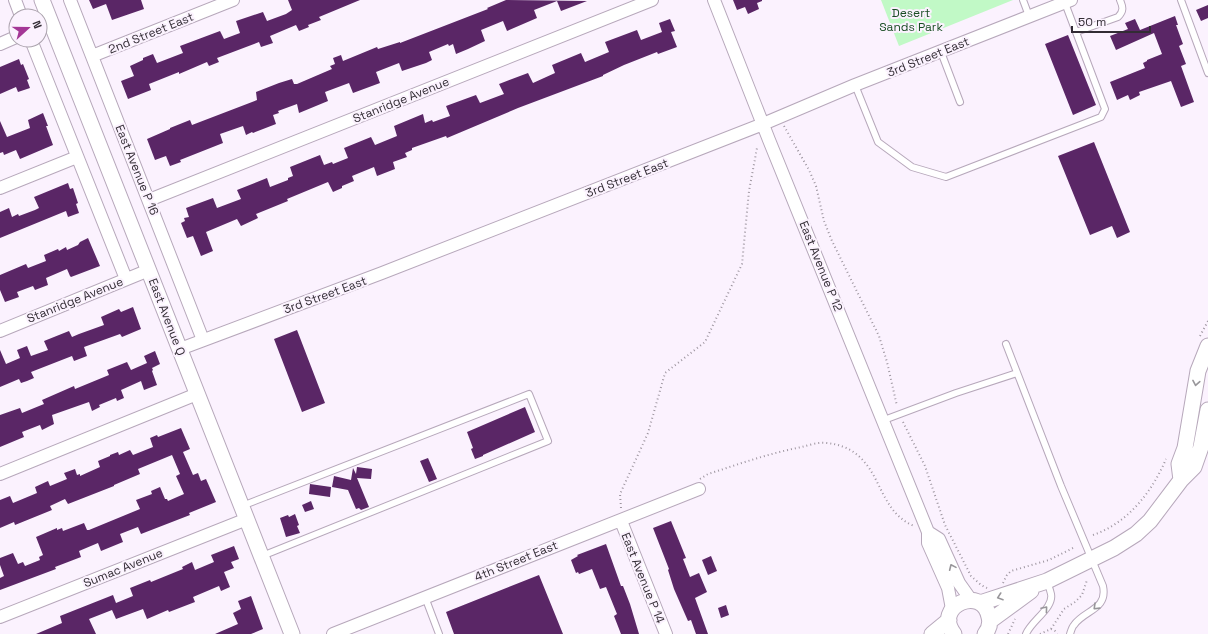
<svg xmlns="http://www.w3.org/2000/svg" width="1208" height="634" viewBox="0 0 1208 634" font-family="'Space Grotesk',sans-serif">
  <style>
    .green { fill: #c1f9c6 }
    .building { fill: #5a2666 }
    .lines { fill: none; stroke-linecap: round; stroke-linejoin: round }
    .service-casing { stroke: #b7a8bb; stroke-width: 8 }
    .minor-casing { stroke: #b7a8bb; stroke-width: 14 }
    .tertiary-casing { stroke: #b7a8bb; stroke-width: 17 }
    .path { stroke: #9f97a1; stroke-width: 2; stroke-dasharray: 1 3; stroke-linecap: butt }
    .service { stroke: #fff; stroke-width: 6 }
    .minor { stroke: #fff; stroke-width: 12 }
    .tertiary { stroke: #fff; stroke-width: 15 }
    .oneway { stroke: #98969a }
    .labels { text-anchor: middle; stroke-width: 4; stroke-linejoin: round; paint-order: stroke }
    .park-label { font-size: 12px; fill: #194d23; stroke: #fbf2fe }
    .street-label { font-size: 12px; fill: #322c34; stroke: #fbf2fe }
  </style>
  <rect width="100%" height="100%" fill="#fbf2fe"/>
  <!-- green -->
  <path class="green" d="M881 0H1013L899 46Z"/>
  <!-- building -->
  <path class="building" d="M89 0H141L144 9 112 20 106 4 93 9Z
    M288 0H360L319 17 321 20 308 25 309 27 299 31 296 25 270 36 273 43 261 47 259 42 217 58 219 62 209 66 207 62 179 74V72L149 84 151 90 128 99 121 81 134 76 130 66 143 60V58L153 54 157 63 183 53 180 46 220 31 224 39 240 33 236 21 263 12 267 21 286 14 292 10Z
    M506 0 587 1 561 11 557 1 534 10 537 18 507 31 503 21 481 30 485 41 468 49 456 54 453 44 449 46 448 44 429 52 432 60 426 63 402 71 399 63 376 72 380 83 353 93 349 83 325 92 328 101 299 113 297 104 278 111 279 113 273 115 276 124 253 133 252 132 246 135 243 126 220 134 223 143 180 160 181 162 170 166 166 156 155 160 147 139 170 129V128L190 120 192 125 257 100 256 92 279 83 292 79 294 84H297L332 69 330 66 335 64 333 58 341 55 343 61 377 47 378 49 400 42V43L488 9 487 8Z
    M733 0H762V1L757 3 759 9 748 14 745 7 737 10Z
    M1208 5V18L1201 21 1196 10Z
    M1175 16 1178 25H1176L1183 44 1179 46 1186 64 1181 66 1194 102 1181 107 1171 81 1139 92 1140 95 1130 100 1128 95 1117 100 1110 82 1145 68 1143 63 1147 61V60L1162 54 1154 33 1116 50 1110 36 1128 29 1125 23 1135 19 1140 30Z
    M670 19 675 31 671 32 677 47 658 54 657 52 624 65 603 75V76L518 108 447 138 446 136 412 148V150L405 153 407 157 393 162 395 169 377 176 374 167 352 176 354 181 342 186V188L333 192 328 182 287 199 288 201 256 214 258 218 241 226 237 219 206 232 213 251 201 256 193 236 187 238 181 223 185 221 184 218 189 217 186 208 213 198 217 208 241 199 237 190 267 178 270 187 288 180V178L293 176 290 167 320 155 324 165 332 162 333 164 348 158 344 148 371 137 375 145 397 136 394 126 423 114 425 123 432 120 433 122 450 116 446 106 476 95 480 103 504 94 499 84 528 73 533 83 555 73 552 65 581 53 585 62 609 52 605 42 637 30 641 40 662 32 659 23Z
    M1068 35 1096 105 1073 115 1045 44Z
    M19 59 21 65 23 64 29 79 27 80 30 88 18 92 16 87 0 94V67Z
    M43 113 48 126H46L53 145 20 159 16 150 4 155 3 152 0 153V121L7 137 30 128 28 120Z
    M1094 142 1130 232 1117 238 1112 226 1090 235 1058 156Z
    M68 183 70 189 73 188 78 203 76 204 79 213 68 217 66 211 0 238V212L9 208 12 217 18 214 19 216 35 210 39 208 34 197Z
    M88 238 100 266 71 277 70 276 67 269 46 278 48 285 35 290 33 286 17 292 19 297 5 302 0 290V275L26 264 28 268 46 261 44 255 58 249 59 251 66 247 67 250 78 245 80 242Z
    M133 307 141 329 122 337 120 334 84 347 87 356 74 361 72 356 31 372 34 378 27 381 21 383 19 379 0 387V350L6 364 20 358 17 350 27 346 31 356 48 350 44 341 69 331 72 337 79 334 104 325 101 317 119 309 121 312Z
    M297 330 325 403 302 412 274 339Z
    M155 351 160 364 152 368 153 370 152 371 157 385 144 390 141 381 121 390 124 398 117 401 116 398 99 405 100 407 92 411 89 402 52 415 54 424 42 430 40 425 22 432 24 437 0 447V415L20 408 22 413 44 404 42 400 74 386 75 389 109 375 107 370 127 362 131 370 147 363 144 356Z
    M525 407 535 432 483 455V456L475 459 471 449 473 448 467 432Z
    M181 428 190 449 183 452 193 475 198 473 201 481 206 479 216 502 189 513 190 515 141 534 138 527 120 534 123 542 101 551 98 543 79 551 81 557 55 567 56 569 0 590V578L4 576 0 565V558L13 553 18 564 23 562 25 566 40 560 39 557 43 555 36 537 57 528V530L62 528 63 531 84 523 87 530H89L140 509 136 500 152 494 151 491 160 487 165 499H167L168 501 184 494 176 476 180 474 172 455 138 469 140 474 114 485V486L68 504 65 499 50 506 52 510 15 525 14 522 0 528V500L10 496 13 503 37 493 35 487 48 481 50 486 67 479 64 473 75 469 77 475 80 474V476L100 467 98 461 110 456V455L118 452 119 455 130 450 133 455 153 447 150 438 157 435 158 437Z
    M428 458 437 479 429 482 420 461Z
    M357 467 372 469 371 479 357 478 369 507 361 510 359 508 356 509 348 490 332 487 334 476 351 480 353 468 356 474Z
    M310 484 331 487 330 497 309 494Z
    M311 501 314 509 305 512 302 505Z
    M295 514 299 525 297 526 300 533 286 537 280 518 288 515 289 517Z
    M671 521 686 558 683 559 690 577 699 573 707 592 695 598 708 634H696L691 620 688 621 674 589 668 570 669 569 653 528Z
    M606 544 621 586H623L630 604 639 634H621L614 616 617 614 606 587 600 589 592 569 579 574 578 572 576 573 571 560 578 556 577 555Z
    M234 546 239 559 231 562 234 568 224 572 230 587 221 591 219 586 193 597 195 602 169 612 168 610 147 619 143 609 116 619 112 610 89 619 96 634H36L62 623 60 616 113 595 116 603 133 596 130 588 150 580 151 582 183 569 182 567 192 562 195 570 214 562 211 555Z
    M711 556 717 571 708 575 702 560Z
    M539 575 563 634H454L446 612Z
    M251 596 263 629 251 634H215L238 624 233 613 241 609 238 601Z
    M726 605 729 615 721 618 718 608Z"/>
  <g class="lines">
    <defs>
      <path id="service" d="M1023 0 1029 16
        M1181 0 1208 73
        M1076 32 1118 17C1124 11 1123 7 1120 0
        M941 52 960 102
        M855 85 878 142 912 167 946 177 1101 117 1105 109 1065 3
        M1006 344 1061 486 1103 586C1108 610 1084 610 1074 625 1072 627 1071 631 1070 634
        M884 420 956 393 1017 373
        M242 506 529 394 548 441 262 556
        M425 597 439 634
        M1026 634C1031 621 1054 608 1051 594 1050 589 1048 585 1047 581"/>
      <path id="minor" d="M15 0 21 16
        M70 0 203 340
        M714 0 769 140 928 532V543L948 588 952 609
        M31 40 126 279
        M0 44 16 37
        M92 56 233 0
        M0 188 77 157
        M149 200 652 0
        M0 331 149 270
        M180 349 382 273 763 124 855 85 1071 0
        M0 474 197 394
        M621 521 666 634
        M928 532 939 539 959 583 971 600
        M0 617 247 519
        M333 634 699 489"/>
      <path id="tertiary" d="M42 0 292 634
        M1181 480 1179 464 1185 448 1198 371 1208 346
        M980 603 1047 581 1114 548 1136 534 1150 521 1181 480 1194 467 1201 447 1208 410
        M990 621 1031 591
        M932 634 949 620
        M954 634C932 606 983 584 989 617 991 624 989 629 985 634"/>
    </defs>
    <!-- service casing -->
    <use href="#service" class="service-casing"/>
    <!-- minor casing -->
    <use href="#minor" class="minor-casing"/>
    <!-- tertiary casing -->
    <use href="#tertiary" class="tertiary-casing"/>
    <!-- path -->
    <path class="path" d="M784 126 809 170 816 186 824 221 832 241 879 336 887 362 897 406
      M1200 336 1208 321
      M903 422 925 466 945 525 971 576 981 585 987 588
      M700 479 708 474C739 464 770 453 802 447 809 445 818 442 826 443 850 445 864 457 875 478 885 497 892 517 914 526
      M621 508 620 494 648 433 665 373 705 342 742 264 749 191 757 148
      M1093 535C1128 523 1152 492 1166 459
      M1003 583 1007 575 1011 571 1049 560 1073 548
      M1051 629 1064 609 1075 602 1082 595 1087 580
      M1008 634 1015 619
      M1040 634 1051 629 1055 631 1057 634"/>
    <!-- service -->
    <use href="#service" class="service"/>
    <!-- minor -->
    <use href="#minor" class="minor"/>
    <!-- tertiary -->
    <use href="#tertiary" class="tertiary"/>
  </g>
  <!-- one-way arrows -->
  <defs><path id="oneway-chevron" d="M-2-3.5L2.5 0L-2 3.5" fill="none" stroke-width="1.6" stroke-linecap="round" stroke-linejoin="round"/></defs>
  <g class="oneway">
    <use href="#oneway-chevron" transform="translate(1196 383) rotate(100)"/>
    <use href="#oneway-chevron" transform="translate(952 567) rotate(-114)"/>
    <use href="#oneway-chevron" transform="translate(1000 597) rotate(161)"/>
    <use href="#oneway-chevron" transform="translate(1096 607) rotate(136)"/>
    <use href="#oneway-chevron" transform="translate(1045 609) rotate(-50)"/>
  </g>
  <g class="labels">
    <!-- park labels -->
    <g class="park-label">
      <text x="911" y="17">Desert<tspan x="911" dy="14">Sands Park</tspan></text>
    </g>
    <!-- street labels -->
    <g class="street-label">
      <text transform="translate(151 33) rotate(-22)" y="4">2nd Street East</text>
      <text transform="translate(928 57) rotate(-22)" y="4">3rd Street East</text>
      <text transform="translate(401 100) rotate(-22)" y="4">Stanridge Avenue</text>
      <text transform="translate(137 170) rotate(68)" y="4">East Avenue P 16</text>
      <text transform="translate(627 178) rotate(-21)" y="4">3rd Street East</text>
      <text transform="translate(821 266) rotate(68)" y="4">East Avenue P 12</text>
      <text transform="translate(325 295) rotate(-20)" y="4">3rd Street East</text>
      <text transform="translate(75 300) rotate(-22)" y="4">Stanridge Avenue</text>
      <text transform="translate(167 317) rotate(69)" y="4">East Avenue Q</text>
      <text transform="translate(516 561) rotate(-22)" y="4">4th Street East</text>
      <text transform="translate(123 568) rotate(-22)" y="4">Sumac Avenue</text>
      <text transform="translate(643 578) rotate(68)" y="4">East Avenue P 14</text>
    </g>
  </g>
  <!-- north arrow -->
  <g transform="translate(28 28) rotate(69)"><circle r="19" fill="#fbf2fe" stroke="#aba3ad"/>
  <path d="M0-3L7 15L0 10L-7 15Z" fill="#a43796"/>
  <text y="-6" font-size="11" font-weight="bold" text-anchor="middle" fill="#322c34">N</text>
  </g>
  <!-- scale -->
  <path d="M1072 26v6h78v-6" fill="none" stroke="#322c34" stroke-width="2"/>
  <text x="1078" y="26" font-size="12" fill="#322c34" stroke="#fbf2fe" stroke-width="3" paint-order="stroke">50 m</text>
</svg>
